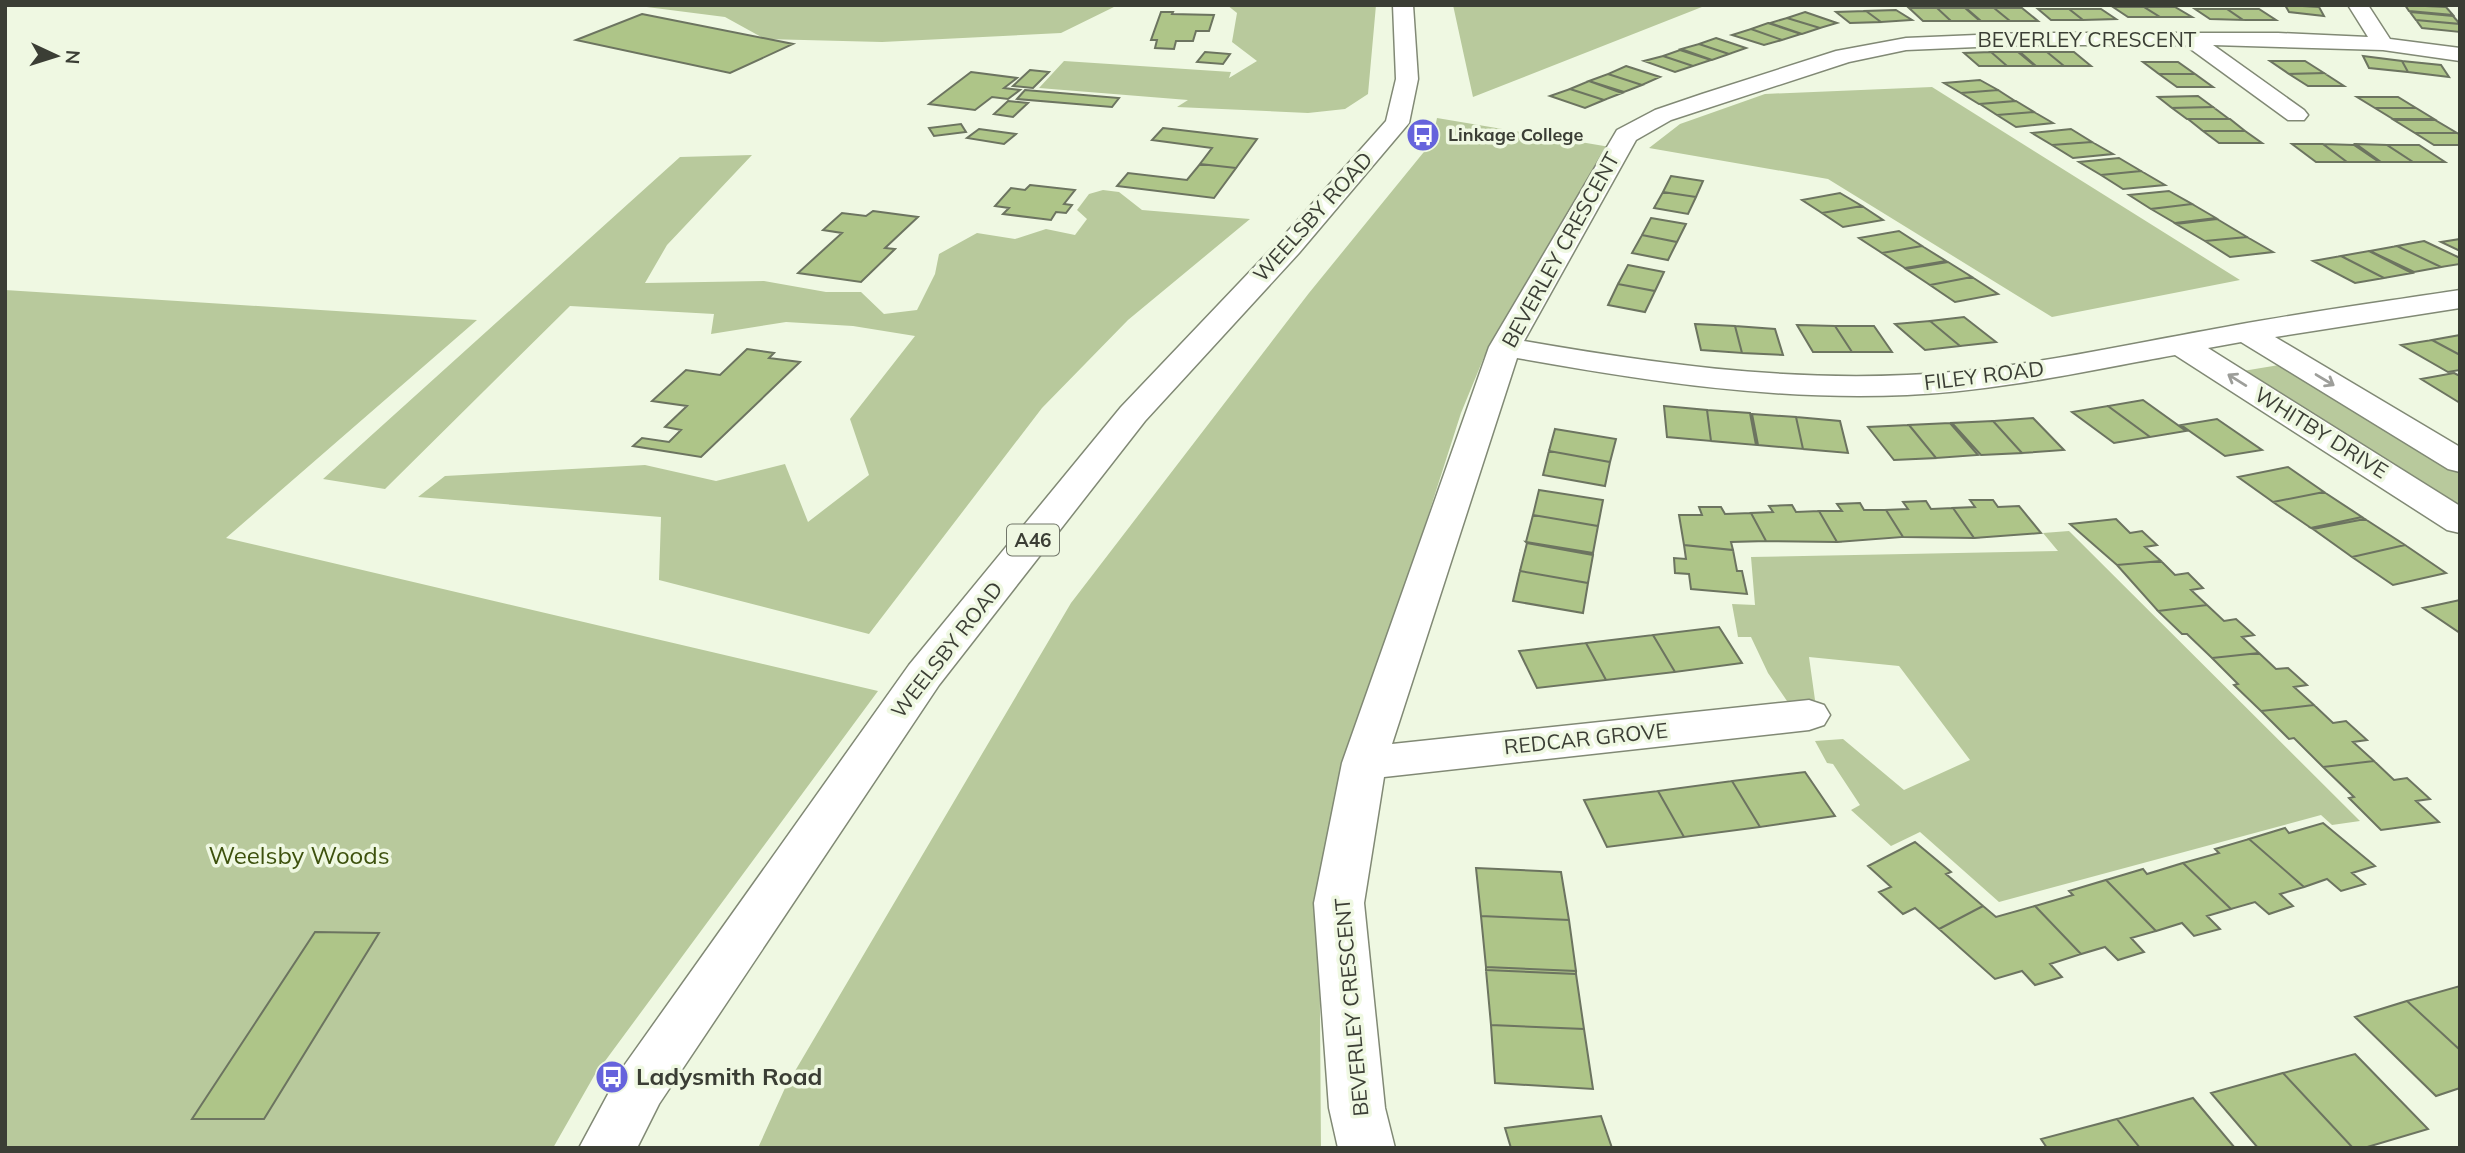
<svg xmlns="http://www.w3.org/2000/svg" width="2465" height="1153" viewBox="0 0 2465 1153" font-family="Mulish,sans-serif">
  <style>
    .green { fill: #b8c99c }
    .building { fill: #aec588; stroke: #6c7460; stroke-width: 2 }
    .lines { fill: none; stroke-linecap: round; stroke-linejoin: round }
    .minor-casing { stroke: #818975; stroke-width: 3 }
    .primary-casing { stroke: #818975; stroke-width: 3 }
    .minor { fill: #fff; fill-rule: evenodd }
    .primary { fill: #fff; fill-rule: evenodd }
    .oneway { stroke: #9d9e9a }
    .labels { text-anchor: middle; stroke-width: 7; stroke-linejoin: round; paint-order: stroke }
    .far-poi-label { font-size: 18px; font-weight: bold; fill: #3b3e35; stroke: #eff8e2; text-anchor: start }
    .shield { fill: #eff8e2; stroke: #717669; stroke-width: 2 }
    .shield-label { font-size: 19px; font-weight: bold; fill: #3b3e35 }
    .street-label { font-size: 21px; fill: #3b3e35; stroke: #eff8e2 }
    .near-park-label { font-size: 24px; fill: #3d510d; stroke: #eff8e2 }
    .near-poi-label { font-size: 24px; font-weight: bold; fill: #3b3e35; stroke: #eff8e2; text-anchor: start }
  </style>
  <rect width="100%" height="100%" fill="#eff8e2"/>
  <!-- green -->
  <path class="green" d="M631 5H1118L1061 33 882 42 765 39 725 17Z
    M1227 5H1376L1368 94 1345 109 1308 113 1177 107 1188 100 1039 88 1064 61 1231 72 1229 78 1257 61 1232 42 1237 13Z
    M1453 5H1707L1473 97Z
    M1932 87 2240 280 2052 317 1828 179 1649 148 1680 124 1765 94Z
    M1437 118 1610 147 1484 357 1461 413 1376 678 1319 881 1321 1148H758L785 1088 1071 603 1309 293 1432 142Z
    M752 155 667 245 645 283 764 281 826 292H861L884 314 917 310 935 274 939 254 977 233 1015 239 1046 229 1075 235 1087 219 1077 210 1089 194 1103 190 1119 192 1142 210 1250 219 1128 320 1042 408 869 634 659 580 661 517 418 497 445 476 645 465 716 481 785 464 808 522 869 475 850 419 915 336 853 326 786 322 711 334 714 314 570 306 385 489 323 479 680 157Z
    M5 290 477 320 226 538 878 691 594 1076 553 1148H5Z
    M2285 364 2460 470V507L2243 371Z
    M2069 531 2360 821 2332 825 2321 815 1999 902 1920 832 1891 846 1851 810 1860 805 1833 764 1827 763 1815 741 1843 739 1904 790 1970 760 1899 666 1809 657 1815 700 1787 701 1768 673 1751 637H1738L1732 604 1755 605 1751 557 2058 551 2043 533Z"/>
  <!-- building -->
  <path class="building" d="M2285 5 2319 7 2324 16 2289 12Z
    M2405 5 2446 7 2453 15 2409 11Z
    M2113 7H2144L2160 17H2128Z
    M2144 7H2175L2192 17H2160Z
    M1909 8H1937L1951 21H1923Z
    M1937 8H1965L1980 21H1951Z
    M1966 8H1994L2010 21H1981Z
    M1994 8H2022L2038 21H2010Z
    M2038 9H2069L2083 20H2051Z
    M2069 9H2101L2116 19 2083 20Z
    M2195 9H2227L2243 20 2210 19Z
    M2227 9H2259L2276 20H2243Z
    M1896 10 1912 20 1881 22 1866 11Z
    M1866 11 1881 22 1850 23 1836 12Z
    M1161 12H1173L1172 14 1214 15 1209 31H1196L1193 41H1176L1174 49 1155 48 1157 40H1151Z
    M1805 12 1837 23 1820 28 1787 18Z
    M2410 12 2453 16 2460 24 2416 20Z
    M642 14 793 44 730 73 576 40Z
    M1787 18 1820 28 1802 34 1770 23Z
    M2416 20 2460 24V32L2422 28Z
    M1768 23 1801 34 1782 40 1751 29Z
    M1751 29 1782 40 1764 45 1732 35Z
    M1716 38 1746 48 1729 54 1699 44Z
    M1699 44 1729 54 1712 60 1681 49Z
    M1680 50 1711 60 1693 66 1663 56Z
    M1205 52 1230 54 1223 64 1197 62Z
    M1991 52H2018L2035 66H2007Z
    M1991 52 2007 66H1979L1964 53Z
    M2020 52H2047L2064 66H2036Z
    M2047 52H2074L2091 66H2064Z
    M1663 56 1693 66 1675 72 1644 61Z
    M2363 56 2402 61 2408 72 2369 68Z
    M2270 61H2305L2324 73 2289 74Z
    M2402 61 2441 65 2449 77 2408 72Z
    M2143 62H2178L2195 74H2159Z
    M1626 66 1660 77 1642 85 1608 74Z
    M1030 70 1049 72 1033 88 1013 86Z
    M971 72 1017 78 1004 88 1020 90 1008 99 992 97 975 110 929 104Z
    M2324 73 2344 86H2308L2289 74Z
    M1608 74 1642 85 1624 92 1589 81Z
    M2159 74H2195L2213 87H2177Z
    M1980 80 1998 90 1961 93 1944 83Z
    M1589 81 1622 93 1604 100 1570 89Z
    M1570 89 1604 100 1585 108 1550 96Z
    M1025 90 1119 98 1112 107 1017 99Z
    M1998 90 2015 101 1979 104 1961 93Z
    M2198 96 2213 107 2172 108 2158 97Z
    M2357 97H2398L2416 108H2375Z
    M1008 101 1028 103 1013 117 994 114Z
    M2016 101 2034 112 1997 115 1980 104Z
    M2213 107 2229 119H2187L2172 108Z
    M2375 108H2416L2434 119H2393Z
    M2034 112 2053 123 2016 127 1997 115Z
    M2188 119H2230L2245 131H2203Z
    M2394 120H2435L2457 133H2415Z
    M961 124 966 132 934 136 929 128Z
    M1163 128 1257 139 1236 168 1200 164 1212 148 1152 140Z
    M979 129 1016 134 1004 144 967 138Z
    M2071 129 2092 142 2052 145 2032 133Z
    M2203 131H2245L2262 143H2219Z
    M2415 133H2457L2460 134V145H2434Z
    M2092 142 2113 154 2073 158 2052 145Z
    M2292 144H2323L2347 162H2316Z
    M2323 144 2354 145 2379 162H2347Z
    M2356 144 2387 145 2413 162H2381Z
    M2387 145H2419L2445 162H2413Z
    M2119 158 2141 171 2101 175 2079 162Z
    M1200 164 1236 168 1214 198 1117 186 1128 173 1187 180Z
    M2141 171 2165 185 2123 189 2101 175Z
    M1671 176 1703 181 1696 197 1663 192Z
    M1030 185 1075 190 1064 204 1072 205 1066 213 1056 212 1051 220 1003 214 1009 208 995 206 1011 188 1025 190Z
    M2169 191 2192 204 2151 209 2129 195Z
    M1663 192 1696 197 1688 214 1654 208Z
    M1840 193 1862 206 1822 213 1802 200Z
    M2192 204 2216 218 2175 223 2151 209Z
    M1862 206 1883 220 1843 227 1822 213Z
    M873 211 918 217 885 248 895 249 861 282 798 273 842 233 823 230 842 213 866 216Z
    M1651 218 1686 224 1677 242 1642 235Z
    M2217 219 2247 237 2205 241 2176 224Z
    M1899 231 1922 246 1882 253 1859 238Z
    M1642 235 1677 242 1668 260 1632 253Z
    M2247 237 2273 252 2230 257 2205 241Z
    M2460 239V251L2441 242Z
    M2424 241 2460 258V264L2441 267 2397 246Z
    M1922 246 1946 261 1905 268 1882 253Z
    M2397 246 2441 267 2414 272 2370 251Z
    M2369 251 2412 273 2384 278 2341 256Z
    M2341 256 2384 278 2355 283 2313 261Z
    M1948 262 1972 277 1930 285 1906 269Z
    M1628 265 1664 272 1655 291 1618 284Z
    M1972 277 1998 294 1955 302 1930 285Z
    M1618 284 1655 291 1645 312 1608 305Z
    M1964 317 1996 342 1960 346 1930 321Z
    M1930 321 1960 346 1925 350 1895 324Z
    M1695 324 1735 326 1742 353 1701 350Z
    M1797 325 1835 326 1852 352H1813Z
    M1735 326 1775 329 1783 355 1742 353Z
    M1835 326H1874L1892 352H1852Z
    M2460 335V355L2432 340Z
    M2432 340 2460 355V370L2448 372 2401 345Z
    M747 349 774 353 769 358 800 362 701 457 633 446 642 438 669 442 681 430 665 427 687 406 652 401 686 370 720 375Z
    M2454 373 2460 376V403L2421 379Z
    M2143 400 2186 431 2150 437 2108 406Z
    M1664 406 1707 410 1711 441 1667 437Z
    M2108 406 2150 437 2114 443 2072 412Z
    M1707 410 1750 413 1756 445 1711 441Z
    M1752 414 1796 417 1803 449 1758 445Z
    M1796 417 1840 421 1848 453 1803 449Z
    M2033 418 2064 450 2022 453 1993 421Z
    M2217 419 2262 450 2225 456 2181 425Z
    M1993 421 2022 453 1981 455 1952 423Z
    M1950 423 1978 455 1936 458 1909 425Z
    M1909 425 1936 458 1894 460 1868 427Z
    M1555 429 1616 439 1610 462 1549 451Z
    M1549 451 1610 462 1605 486 1543 475Z
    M2288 467 2324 492 2273 502 2238 477Z
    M1539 490 1603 500 1598 526 1533 515Z
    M2324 492 2362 517 2311 528 2273 502Z
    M1970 500H1993L1998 507 2019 506 2041 533 1974 538 1953 508 1975 507Z
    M1926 501 1931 509 1953 508 1974 538 1903 537 1886 510 1908 509 1903 502Z
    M1860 503 1864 510H1886L1903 537 1837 542 1819 511H1842L1837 504Z
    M1792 505 1796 512 1819 511 1837 542 1766 541 1751 513 1773 512 1769 506Z
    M1699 507H1721L1725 514 1751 513 1766 541 1731 542 1733 550 1684 545 1679 515H1702Z
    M1533 515 1598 526 1593 553 1526 542Z
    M2362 517 2365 519 2313 529 2311 528Z
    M2116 519 2130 533 2142 531 2157 545 2145 547 2161 561 2117 565 2070 524Z
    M2365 519 2405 545 2352 557 2313 529Z
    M1526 542 1593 553V555L1527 543Z
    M1527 543 1593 555 1588 583 1520 571Z
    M1684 545 1733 550 1737 571H1742L1747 594 1691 589 1689 574 1675 573 1674 558 1686 559Z
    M2405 545 2446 573 2393 585 2352 557Z
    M2161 561 2175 575 2188 573 2203 588 2191 590 2207 605 2158 611 2117 565Z
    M1520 571 1588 583 1583 613 1513 601Z
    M2460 600V633L2423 608Z
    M2207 605 2224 621 2236 619 2254 635 2242 637 2259 653 2212 658 2187 634H2182L2158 611Z
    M1719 627 1742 663 1675 672 1653 635Z
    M1653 635 1675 672 1606 680 1586 643Z
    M1586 643 1606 680 1537 688 1519 651Z
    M2259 653 2276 669 2288 668 2307 685 2294 687 2314 705 2261 711 2234 685 2238 684 2212 658Z
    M2314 705 2333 723 2346 721 2367 740 2353 742 2374 761 2323 767 2294 738 2289 739 2261 711Z
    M2374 761 2394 780 2407 778 2430 799 2416 801 2439 822 2381 830 2349 798 2354 797 2323 767Z
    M1805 772 1835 816 1760 827 1732 781Z
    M1732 781 1760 827 1684 837 1658 791Z
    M1658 791 1684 837 1607 847 1584 800Z
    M2323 823 2375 866 2352 873 2365 884 2341 891 2327 879 2304 887 2249 839 2285 828 2289 833Z
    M2249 839 2304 887 2280 894 2293 906 2269 914 2255 902 2231 909 2183 863 2219 853 2215 849Z
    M1915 842 1951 872 1946 874 1983 906 1939 929 1915 908 1903 914 1879 892 1891 887 1868 866Z
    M2183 863 2231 909 2207 916 2220 929 2194 936 2182 923 2156 931 2106 880 2143 869 2147 874Z
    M1476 868 1561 872 1569 920 1481 916Z
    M2106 880 2156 931 2131 938 2144 952 2118 960 2105 947 2081 954 2035 906 2073 895 2069 891Z
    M1983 906 1996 917 2035 906 2081 954 2050 964 2062 977 2035 985 2022 971 1995 979 1939 929Z
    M1481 916 1569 920 1576 971 1486 967Z
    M315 932 379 933 264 1119H192Z
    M1486 967 1576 971V974L1486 970Z
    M1486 970 1576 974 1584 1029 1491 1025Z
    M2460 986V1050L2407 1001Z
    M2407 1001 2460 1050V1088L2436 1096 2355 1017Z
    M1491 1025 1584 1029 1593 1089 1495 1083Z
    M2355 1054 2428 1129 2364 1148H2353L2283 1073Z
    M2283 1073 2353 1148H2258L2211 1093Z
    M2193 1098 2235 1148H2140L2117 1119Z
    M1601 1116 1612 1148H1511L1505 1128Z
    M2117 1119 2140 1148H2047L2041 1139Z"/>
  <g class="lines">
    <defs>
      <path id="minor" d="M2348 5H2368L2390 39 2460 48V61L2383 50 2213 45 2304 110 2308 115 2304 120H2288L2185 45H2024L1906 50 1849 62 1671 120 1636 140 1524 341C1651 363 1777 381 1907 375 2009 371 2109 348 2209 330 2292 314 2376 303 2460 290V308L2275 337 2460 447V472L2448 469 2241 342 2208 348 2460 506V533L2447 530 2175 355C2086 371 1998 391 1907 395 1775 401 1646 381 1517 358L1392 744 1809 700 1824 705 1830 715 1824 725 1809 730 1384 777 1364 903 1385 1108 1395 1148H1338L1329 1108 1314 903 1342 763 1489 347 1617 130 1655 110 1702 94 1836 51 1906 38 2024 33H2278L2368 37Z"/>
      <path id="primary" d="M1393 5H1413L1418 79 1409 123 1299 253 1145 421 939 685 659 1104 637 1148H579L621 1070 909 665 1121 407 1279 241 1386 121 1396 79Z"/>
    </defs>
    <!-- minor casing -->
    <use href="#minor" class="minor-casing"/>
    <!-- primary casing -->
    <use href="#primary" class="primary-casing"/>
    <!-- minor -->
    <use href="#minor" class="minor"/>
    <!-- primary -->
    <use href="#primary" class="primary"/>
  </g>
  <!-- one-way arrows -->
  <defs><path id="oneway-shaft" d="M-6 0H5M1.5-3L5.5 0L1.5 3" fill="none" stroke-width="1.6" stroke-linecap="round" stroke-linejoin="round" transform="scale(1.75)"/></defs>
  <g class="oneway">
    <use href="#oneway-shaft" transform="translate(2237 380) rotate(-148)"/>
    <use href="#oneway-shaft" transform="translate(2325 380) rotate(31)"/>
  </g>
  <!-- icons -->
  <defs>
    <symbol id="bus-disc" viewBox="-11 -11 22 22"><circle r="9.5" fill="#6663dc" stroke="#eff8e2"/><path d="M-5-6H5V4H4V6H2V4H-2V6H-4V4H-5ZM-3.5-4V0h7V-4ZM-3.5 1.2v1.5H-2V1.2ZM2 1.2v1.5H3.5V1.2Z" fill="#fff"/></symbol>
  </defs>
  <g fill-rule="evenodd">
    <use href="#bus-disc" x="1404" y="116" width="38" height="38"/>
    <use href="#bus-disc" x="593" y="1058" width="38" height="38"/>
  </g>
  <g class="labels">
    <!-- far-poi labels -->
    <g class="far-poi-label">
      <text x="1448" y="141">Linkage College</text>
    </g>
    <!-- shield labels -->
    <rect class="shield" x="1007" y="524.5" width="52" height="31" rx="5"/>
    <g class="shield-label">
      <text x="1033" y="547">A46</text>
    </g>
    <!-- street labels -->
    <g class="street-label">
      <text x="2087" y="47">BEVERLEY CRESCENT</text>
      <text transform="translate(1313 217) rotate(-48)" y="7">WEELSBY ROAD</text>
      <text transform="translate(1561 250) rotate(-61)" y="7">BEVERLEY CRESCENT</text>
      <text transform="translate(1984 376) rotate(-7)" y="7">FILEY ROAD</text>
      <text transform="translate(2321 433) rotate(32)" y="7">WHITBY DRIVE</text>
      <text transform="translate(947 650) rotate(-52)" y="7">WEELSBY ROAD</text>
      <text transform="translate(1586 739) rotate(-6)" y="7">REDCAR GROVE</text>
      <text transform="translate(1352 1007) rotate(-95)" y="7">BEVERLEY CRESCENT</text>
    </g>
    <!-- near-park labels -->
    <g class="near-park-label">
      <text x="299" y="864">Weelsby Woods</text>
    </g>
    <!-- near-poi labels -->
    <g class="near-poi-label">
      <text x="636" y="1085">Ladysmith Road</text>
    </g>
  </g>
  <!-- border -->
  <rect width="2465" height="1153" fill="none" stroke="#3b3e35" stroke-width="14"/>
  <!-- north arrow -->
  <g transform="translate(56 56) rotate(94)" stroke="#eff8e2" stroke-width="5" paint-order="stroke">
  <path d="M0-5L12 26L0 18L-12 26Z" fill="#3b3e35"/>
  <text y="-10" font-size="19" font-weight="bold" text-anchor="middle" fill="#3b3e35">N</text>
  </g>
</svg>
